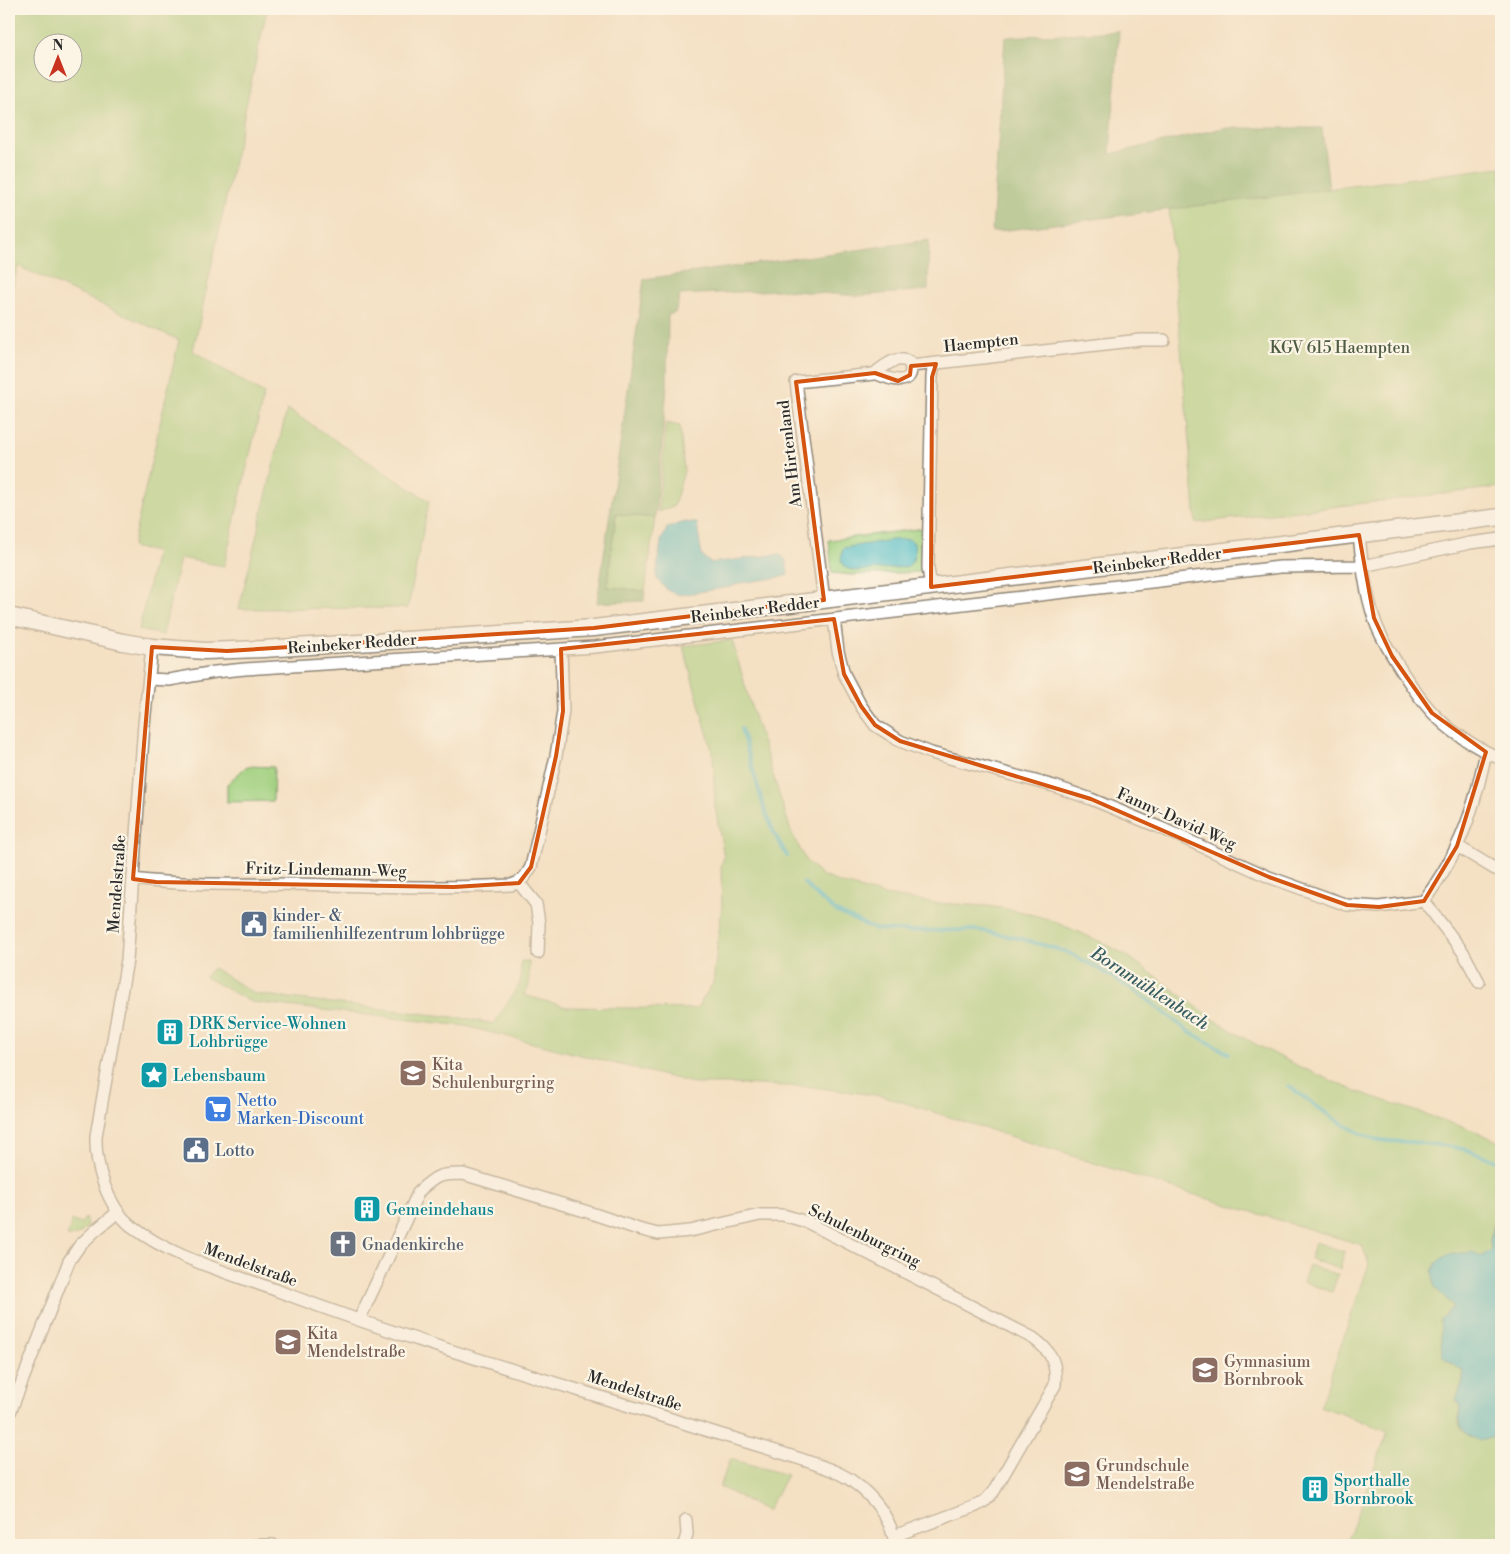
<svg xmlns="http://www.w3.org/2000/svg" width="1510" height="1554" viewBox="0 0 1510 1554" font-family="'Libre Bodoni',serif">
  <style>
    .green { fill: #9fcf7d; stroke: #657d54; fill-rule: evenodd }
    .forest { fill: #7fb26c; stroke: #556e4c }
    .water { fill: #4cbac4; stroke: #3c7278 }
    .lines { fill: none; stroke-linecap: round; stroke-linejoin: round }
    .stream { stroke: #4cbac4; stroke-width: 4 }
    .street-casing { stroke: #908677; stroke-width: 14 }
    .secondary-casing { stroke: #908677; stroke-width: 19 }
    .street { stroke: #fff; stroke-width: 11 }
    .secondary { stroke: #fff; stroke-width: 16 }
    .marked { fill: none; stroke: #d5540f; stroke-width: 4; stroke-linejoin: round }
    .labels { text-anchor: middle; stroke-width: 4.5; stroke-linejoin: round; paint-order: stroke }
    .street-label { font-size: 16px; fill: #2b2b2b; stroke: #fcf5e5 }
    .park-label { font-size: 16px; fill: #4e5c44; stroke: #fcf5e5 }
    .service-label { font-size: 16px; fill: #4e5e75; stroke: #fcf5e5; text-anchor: start }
    .culture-label { font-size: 16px; fill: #0d838f; stroke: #fcf5e5; text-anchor: start }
    .education-label { font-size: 16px; fill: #785e54; stroke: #fcf5e5; text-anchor: start }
    .shop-label { font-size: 16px; fill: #366cbe; stroke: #fcf5e5; text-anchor: start }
    .worship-label { font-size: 16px; fill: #5b616d; stroke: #fcf5e5; text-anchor: start }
    .water-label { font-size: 18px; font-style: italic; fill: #375d61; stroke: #fcf5e5 }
  </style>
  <rect width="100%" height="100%" fill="#fcf5e5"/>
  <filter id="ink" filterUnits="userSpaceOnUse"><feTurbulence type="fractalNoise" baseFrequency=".02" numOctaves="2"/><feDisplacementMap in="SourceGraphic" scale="10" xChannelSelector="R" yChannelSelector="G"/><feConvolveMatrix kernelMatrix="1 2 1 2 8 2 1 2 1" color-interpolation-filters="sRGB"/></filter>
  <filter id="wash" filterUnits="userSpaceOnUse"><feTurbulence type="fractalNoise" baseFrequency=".0096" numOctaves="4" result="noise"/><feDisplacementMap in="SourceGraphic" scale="20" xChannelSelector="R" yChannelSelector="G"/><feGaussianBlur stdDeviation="1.12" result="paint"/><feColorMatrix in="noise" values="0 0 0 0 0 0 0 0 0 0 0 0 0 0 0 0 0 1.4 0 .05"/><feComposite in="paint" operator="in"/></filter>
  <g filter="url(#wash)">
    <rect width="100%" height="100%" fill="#f4e0c3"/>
    <!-- green -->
    <path class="green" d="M9 9H267L193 351 264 394 224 566 180 558 163 635 139 630 156 552 132 547 179 340 18 266 9 302ZM42 42H72V72H42Z
      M1501 167V487L1196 523 1169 209Z
      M287 409 429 501 408 608 239 609Z
      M666 423 680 426 684 471 674 506 658 512Z
      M616 514 655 518 645 591 607 587Z
      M926 528 921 536 922 572 852 575 832 573 829 540Z
      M732 640 753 713 791 831 806 861 821 875 840 883 884 895 936 903 988 906 1019 911 1048 919 1104 943 1129 957 1215 1020 1244 1038 1298 1066 1353 1090 1478 1132 1501 1143V1219L1495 1220 1490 1241 1492 1250 1481 1257 1447 1255 1435 1288 1454 1306 1445 1359 1464 1372 1462 1384 1456 1400 1460 1405C1459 1411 1458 1419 1460 1425 1466 1442 1488 1440 1501 1435V1545H1346L1388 1431 1320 1406 1369 1264 1362 1245 1179 1190 883 1096 811 1087 734 1084H697L465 1026 251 1002 205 977 213 968 255 994 470 1019 494 1024 520 983 521 961H529V986L524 995 567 1007 696 1009 713 983 722 905 721 866 724 857 715 806 713 754 683 646Z
      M247 766 274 767 273 801 227 802V784Z
      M85 1218 87 1222V1228C80 1233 76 1238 67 1236L72 1220 81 1224Z
      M1315 1242 1345 1252 1340 1269 1310 1259Z
      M1309 1265 1338 1275 1332 1292 1303 1282Z
      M730 1459 787 1475 767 1511 720 1487Z"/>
    <!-- forest -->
    <path class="forest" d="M1119 31 1110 154 1223 128H1322L1329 189 992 232 1005 37Z
      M929 240 928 290 858 296 780 290 680 295 675 313 668 315 667 387 655 518 616 514 607 587 645 591 644 601 597 603 644 279Z"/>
    <!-- water -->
    <path class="water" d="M684 522 697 523 702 556 711 563 779 554C788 559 787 565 788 575L782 577 740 583 731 587 680 595 668 591 656 578 661 541 667 528Z
      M909 539 914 543C915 554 916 559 907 567L856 571 846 568 841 560 843 548 892 540Z
      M1501 1219V1435L1480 1441C1461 1433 1458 1425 1460 1405L1456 1400 1462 1384 1464 1372 1445 1359 1442 1355 1440 1320 1454 1306 1435 1288 1432 1271 1437 1262 1447 1255 1472 1252 1481 1257 1491 1250 1490 1241 1495 1220Z"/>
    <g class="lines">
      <!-- stream -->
      <path class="stream" d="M741 729 764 808 774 833 787 856
        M804 883 818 897 837 912 874 929 901 931 978 930 1022 939 1067 952 1101 970 1143 996 1188 1031 1228 1053
        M1288 1086C1311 1102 1349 1132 1375 1139 1386 1142 1399 1141 1410 1142 1444 1145 1471 1147 1501 1164"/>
    </g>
  </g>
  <g filter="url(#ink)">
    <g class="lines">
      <defs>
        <path id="street" d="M911 366 1141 340H1164
          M1359 535C1362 563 1365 591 1374 618 1379 635 1389 650 1398 665 1408 681 1419 698 1432 712 1450 732 1477 748 1501 759
          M931 587 928 568 932 377 933 368 936 364
          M824 600 796 382 874 374 875 373C888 379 916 389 910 363 898 354 885 365 874 374
          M834 619 838 651 844 674 861 706 875 725 900 741 931 753 1054 786 1091 799 1161 828 1269 877 1347 905 1379 907 1424 901C1436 884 1447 867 1456 848 1471 818 1479 784 1486 752
          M152 647 144 724 127 960 96 1136C95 1166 107 1205 130 1225 173 1259 231 1273 281 1292 416 1343 555 1382 693 1426 740 1441 789 1453 834 1471 840 1474 847 1477 852 1481 873 1496 892 1519 895 1545
          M149 679 169 680 215 672 245 669 595 647 1280 567 1363 566 1470 543 1501 539
          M1457 846 1495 869 1501 870
          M133 879C187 886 242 884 297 884 368 886 440 889 511 885 522 882 525 877 531 867L556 756 563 711 561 649
          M519 883 536 904 539 923 538 953
          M1424 901 1463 952 1479 982
          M359 1320 419 1191C437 1175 439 1174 463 1174L588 1212 638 1229 658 1234 690 1231 760 1215H783L807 1222 1033 1338C1051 1351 1057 1362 1055 1385L994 1491 986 1500 976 1506 894 1536
          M9 1415 69 1261 80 1245 96 1230 118 1212
          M255 1545H273
          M684 1545 687 1534 686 1520"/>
        <path id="secondary" d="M9 616 123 642 152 647 205 651 263 649 594 628 1501 517"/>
      </defs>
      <!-- street casing -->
      <use href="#street" class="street-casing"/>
      <!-- secondary casing -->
      <use href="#secondary" class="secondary-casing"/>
      <!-- street -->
      <use href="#street" class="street"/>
      <!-- secondary -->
      <use href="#secondary" class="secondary"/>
    </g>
  </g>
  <!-- marked area -->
  <path d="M0 0H1510V1554H0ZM936 364 932 377 931 587 1359 535 1374 618 1392 656 1432 713 1486 752 1457 846 1424 901 1379 907 1347 905 1269 877 1091 799 900 741 875 725 861 706 844 674 834 619 561 649 563 711 556 756 531 867 519 883 454 887 156 882 133 879 152 647 227 651 594 628 824 600 796 382 875 373 898 381 910 375 911 366Z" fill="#f4e0c3" fill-opacity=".55" fill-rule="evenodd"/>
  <path class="marked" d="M936 364 932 377 931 587 1359 535 1374 618 1392 656 1432 713 1486 752 1457 846 1424 901 1379 907 1347 905 1269 877 1091 799 900 741 875 725 861 706 844 674 834 619 561 649 563 711 556 756 531 867 519 883 454 887 156 882 133 879 152 647 227 651 594 628 824 600 796 382 875 373 898 381 910 375 911 366Z"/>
  <!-- icons -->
  <defs>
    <symbol id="civic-square" viewBox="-11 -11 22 22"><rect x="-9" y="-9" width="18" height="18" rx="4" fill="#5c6f8a" stroke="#fcf5e5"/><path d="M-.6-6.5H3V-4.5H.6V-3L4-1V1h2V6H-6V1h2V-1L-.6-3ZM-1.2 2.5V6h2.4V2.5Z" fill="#fff"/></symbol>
    <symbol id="building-square" viewBox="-11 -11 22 22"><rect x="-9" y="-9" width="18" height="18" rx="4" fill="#0f9aa8" stroke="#fcf5e5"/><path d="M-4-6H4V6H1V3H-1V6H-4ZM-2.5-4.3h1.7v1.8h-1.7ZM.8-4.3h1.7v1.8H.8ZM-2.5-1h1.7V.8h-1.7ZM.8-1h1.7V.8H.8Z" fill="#fff"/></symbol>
    <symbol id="school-square" viewBox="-11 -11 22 22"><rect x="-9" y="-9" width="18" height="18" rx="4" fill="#8d6e63" stroke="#fcf5e5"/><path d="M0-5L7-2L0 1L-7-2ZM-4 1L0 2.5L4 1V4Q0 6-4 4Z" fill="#fff"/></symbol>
    <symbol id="sight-square" viewBox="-11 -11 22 22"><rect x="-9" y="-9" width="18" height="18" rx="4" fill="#0f9aa8" stroke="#fcf5e5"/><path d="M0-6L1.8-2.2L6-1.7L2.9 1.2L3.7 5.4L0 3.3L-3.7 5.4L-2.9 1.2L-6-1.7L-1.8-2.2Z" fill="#fff"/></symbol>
    <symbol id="supermarket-square" viewBox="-11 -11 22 22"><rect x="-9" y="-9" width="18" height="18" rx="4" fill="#3f7fe0" stroke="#fcf5e5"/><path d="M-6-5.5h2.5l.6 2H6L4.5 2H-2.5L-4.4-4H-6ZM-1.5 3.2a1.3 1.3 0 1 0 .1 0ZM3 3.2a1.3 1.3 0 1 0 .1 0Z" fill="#fff"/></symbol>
    <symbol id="church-square" viewBox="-11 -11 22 22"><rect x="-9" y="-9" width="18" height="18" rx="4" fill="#6b7280" stroke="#fcf5e5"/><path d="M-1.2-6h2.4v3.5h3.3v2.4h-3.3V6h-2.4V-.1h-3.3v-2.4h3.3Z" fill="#fff"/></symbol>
  </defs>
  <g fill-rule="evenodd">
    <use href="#civic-square" x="238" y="908" width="32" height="32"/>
    <use href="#building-square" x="154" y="1016" width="32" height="32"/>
    <use href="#school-square" x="397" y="1057" width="32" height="32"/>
    <use href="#sight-square" x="138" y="1059" width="32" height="32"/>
    <use href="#supermarket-square" x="202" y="1093" width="32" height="32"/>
    <use href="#civic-square" x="180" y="1134" width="32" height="32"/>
    <use href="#building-square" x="351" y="1193" width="32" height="32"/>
    <use href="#church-square" x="327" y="1228" width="32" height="32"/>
    <use href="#school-square" x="272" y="1326" width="32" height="32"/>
    <use href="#school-square" x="1189" y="1354" width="32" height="32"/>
    <use href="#school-square" x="1061" y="1458" width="32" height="32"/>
    <use href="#building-square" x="1299" y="1473" width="32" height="32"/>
  </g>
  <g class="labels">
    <!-- street labels -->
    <g class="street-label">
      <text transform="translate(981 342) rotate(-6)" y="6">Haempten</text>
      <text transform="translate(789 454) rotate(-97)" y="6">Am Hirtenland</text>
      <text transform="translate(1157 560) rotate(-7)" y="6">Reinbeker Redder</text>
      <text transform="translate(755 609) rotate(-7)" y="6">Reinbeker Redder</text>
      <text transform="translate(352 643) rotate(-4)" y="6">Reinbeker Redder</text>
      <text transform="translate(1177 818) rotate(24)" y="6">Fanny-David-Weg</text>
      <text transform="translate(326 869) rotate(1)" y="6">Fritz-Lindemann-Weg</text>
      <text transform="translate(116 884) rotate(-86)" y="6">Mendelstraße</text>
      <text transform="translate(865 1235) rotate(26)" y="6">Schulenburgring</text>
      <text transform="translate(251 1264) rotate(20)" y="6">Mendelstraße</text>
      <text transform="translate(635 1390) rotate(18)" y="6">Mendelstraße</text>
    </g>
    <!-- park labels -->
    <g class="park-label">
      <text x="1340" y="353">KGV 615 Haempten</text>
    </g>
    <!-- service labels -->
    <g class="service-label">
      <text x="273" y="921">kinder- &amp;<tspan x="273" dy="18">familienhilfezentrum lohbrügge</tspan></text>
      <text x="215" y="1156">Lotto</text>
    </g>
    <!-- culture labels -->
    <g class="culture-label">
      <text x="189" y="1029">DRK Service-Wohnen<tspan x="189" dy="18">Lohbrügge</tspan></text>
      <text x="173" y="1081">Lebensbaum</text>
      <text x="386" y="1215">Gemeindehaus</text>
      <text x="1334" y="1486">Sporthalle<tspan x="1334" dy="18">Bornbrook</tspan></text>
    </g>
    <!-- education labels -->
    <g class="education-label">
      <text x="432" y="1070">Kita<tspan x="432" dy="18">Schulenburgring</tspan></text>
      <text x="307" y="1339">Kita<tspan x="307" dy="18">Mendelstraße</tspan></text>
      <text x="1224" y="1367">Gymnasium<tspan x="1224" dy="18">Bornbrook</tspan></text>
      <text x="1096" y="1471">Grundschule<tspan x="1096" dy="18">Mendelstraße</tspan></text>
    </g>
    <!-- shop labels -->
    <g class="shop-label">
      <text x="237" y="1106">Netto<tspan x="237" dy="18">Marken-Discount</tspan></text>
    </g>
    <!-- worship labels -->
    <g class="worship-label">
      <text x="362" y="1250">Gnadenkirche</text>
    </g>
    <!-- water labels -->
    <g class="water-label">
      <text transform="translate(1150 988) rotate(33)" y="6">Bornmühlenbach</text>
    </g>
  </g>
  <!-- margin -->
  <rect width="1510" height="1554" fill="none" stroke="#fcf5e5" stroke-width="30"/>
  <!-- north arrow -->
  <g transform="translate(58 58)"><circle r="24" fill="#fcf5e5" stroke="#a8a49b"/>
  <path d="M0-4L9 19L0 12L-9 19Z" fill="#c8321e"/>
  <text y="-8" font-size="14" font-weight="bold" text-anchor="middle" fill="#2b2b2b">N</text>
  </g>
</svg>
